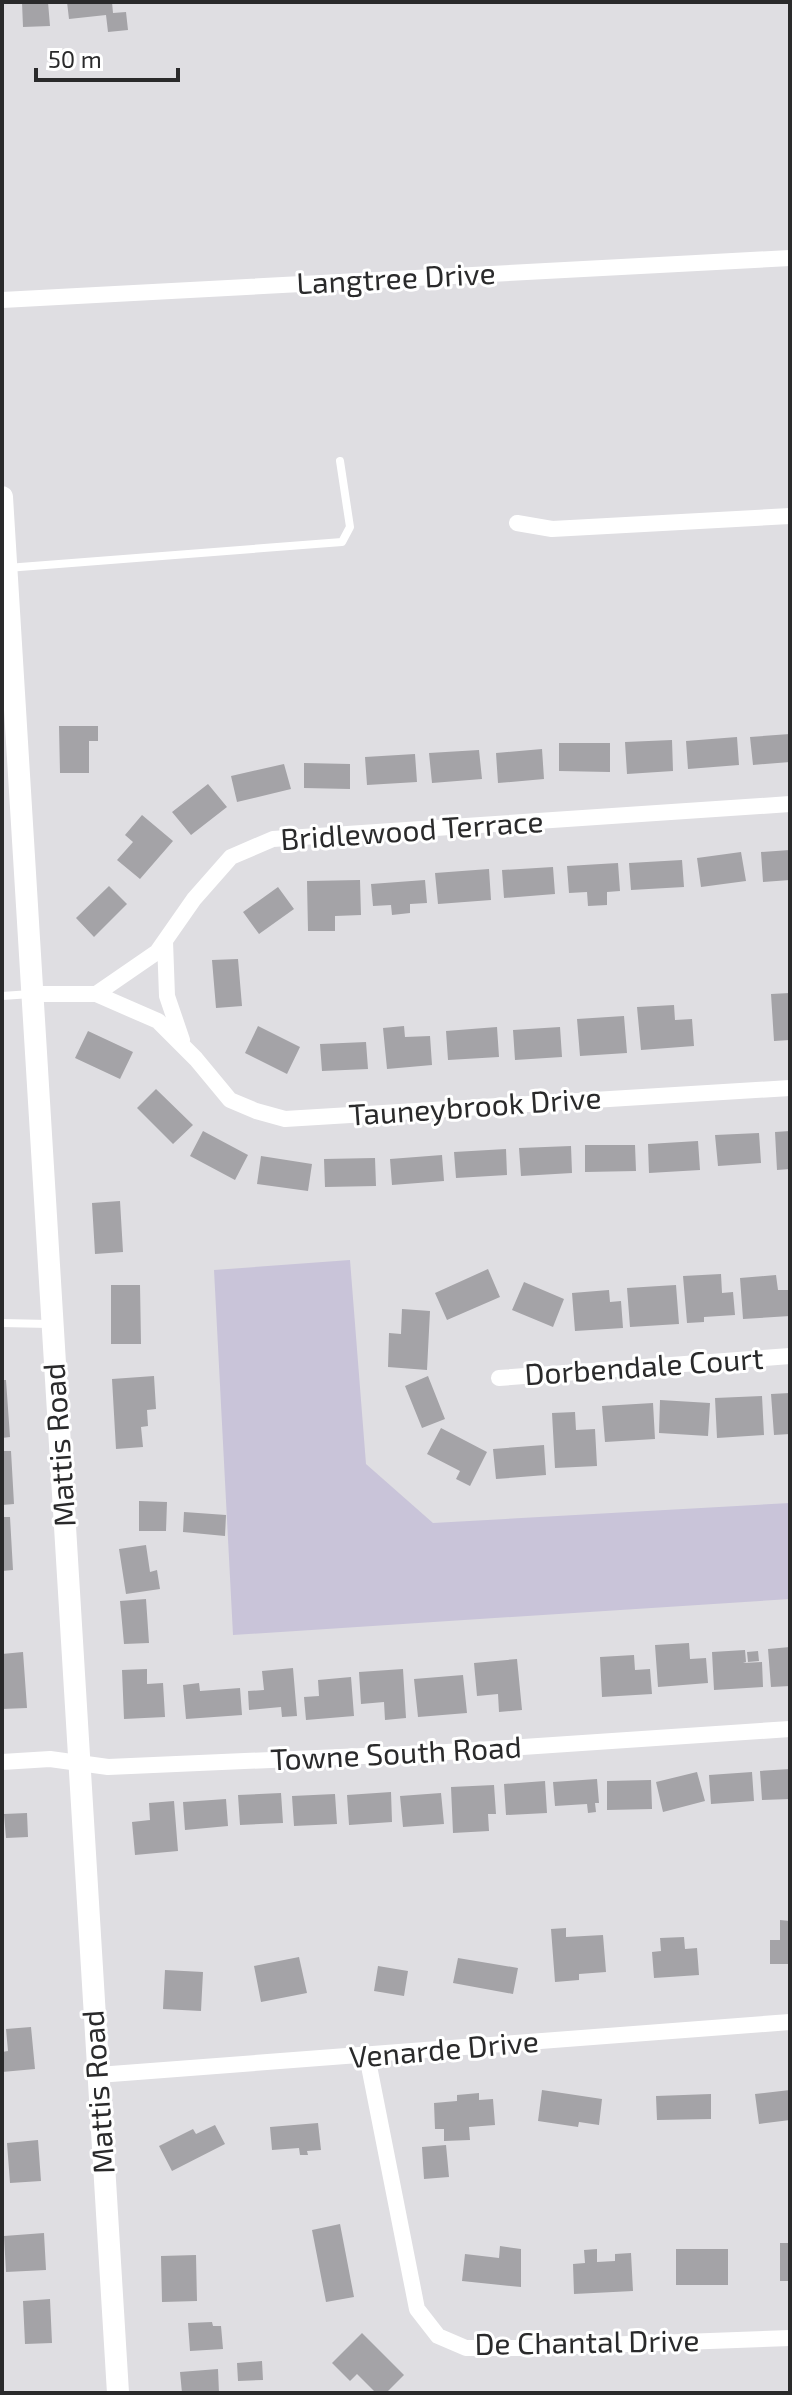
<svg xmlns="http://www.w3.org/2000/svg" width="792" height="2395" viewBox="0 0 792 2395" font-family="'Exo 2',sans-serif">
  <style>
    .green { fill: #c9c4d9 }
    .building { fill: #a4a3a7 }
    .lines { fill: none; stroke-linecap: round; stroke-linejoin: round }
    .service { stroke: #fff; stroke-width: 8 }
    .minor { stroke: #fff; stroke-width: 16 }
    .secondary { stroke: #fff; stroke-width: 22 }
    .labels { text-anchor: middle; stroke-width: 6; stroke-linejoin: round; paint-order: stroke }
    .street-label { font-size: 30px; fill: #2a2a2b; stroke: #fff }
  </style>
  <rect width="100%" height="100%" fill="#dfdee2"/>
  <!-- green -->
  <path class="green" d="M350 1260 366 1464 433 1523 790 1503V1599L233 1635 214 1270Z"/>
  <!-- building -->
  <path class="building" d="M22 2H48L50 26 23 27Z
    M67 2H112L113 13 126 12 128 30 108 32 106 15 69 19Z
    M59 726H98V741H89V773H60Z
    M790 734V762L753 765 750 737Z
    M737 737 739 765 688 769 686 741Z
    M672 740 673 771 627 774 625 742Z
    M559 743H610V772L559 771Z
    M542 749 544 779 498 783 496 753Z
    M479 750 482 779 432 783 429 753Z
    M415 754 417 782 367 785 365 757Z
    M304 763 350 764V789L304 788Z
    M284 764 291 789 237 802 231 776Z
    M208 784 227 807 191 835 172 812Z
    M142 815 173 841 140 879 117 860 133 842 125 835Z
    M790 850V880L763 882 761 852Z
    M741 852 746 881 701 887 697 858Z
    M682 860 684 887 631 890 629 863Z
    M618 863 620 891 607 892V905L588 906 587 892 569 893 567 866Z
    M553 867 555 894 504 898 502 870Z
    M489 869 491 900 438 904 435 873Z
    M360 880 361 915 335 916V931H308L307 881Z
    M425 880 427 903 410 904V913L392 915 391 905 373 906 371 884Z
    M109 886 127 904 94 937 76 918Z
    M278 887 294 909 259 934 243 912Z
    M238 959 242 1006 216 1008 212 960Z
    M790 993V1040L774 1041 771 994Z
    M674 1005 675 1020 692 1019 694 1046 641 1050 637 1007Z
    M624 1016 627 1053 580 1056 577 1019Z
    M258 1026 300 1047 287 1074 245 1053Z
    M404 1026 405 1037 430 1036 432 1065 387 1069 383 1028Z
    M497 1027 499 1057 448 1060 446 1031Z
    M560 1027 562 1057 515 1060 513 1030Z
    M88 1031 133 1052 120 1079 75 1058Z
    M366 1042 368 1069 322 1071 320 1044Z
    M156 1089 193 1125 173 1144 137 1108Z
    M203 1131 248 1155 235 1180 190 1156Z
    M790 1131V1169L777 1170 775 1132Z
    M759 1133 761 1163 718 1166 715 1135Z
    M698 1141 700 1170 649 1173 648 1144Z
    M585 1145H635L636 1171 585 1172Z
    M571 1146 572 1173 521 1176 519 1148Z
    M506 1149 507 1175 456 1178 454 1152Z
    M442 1155 444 1181 392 1185 390 1159Z
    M261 1156 312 1164 308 1191 257 1184Z
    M375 1158 376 1186 325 1187 324 1159Z
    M120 1201 123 1252 95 1254 92 1203Z
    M488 1269 500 1297 447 1320 435 1293Z
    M721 1274 722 1293 733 1292 735 1315 704 1317V1322L687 1323 683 1276Z
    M776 1275 778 1290H789L790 1316 743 1319 740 1278Z
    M524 1282 564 1299 553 1327 512 1310Z
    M111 1285H140L141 1344H111Z
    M676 1285 679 1324 630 1327 627 1288Z
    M609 1290 610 1302 621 1301 623 1328 575 1331 572 1293Z
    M402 1309 430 1311 427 1370 388 1367 389 1333 401 1334Z
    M154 1376 156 1409 147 1410 148 1426 141 1427 143 1447 116 1449 112 1379Z
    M428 1376 445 1419 422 1428 405 1386Z
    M2 1380H6L10 1437 2 1438Z
    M790 1393V1434L774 1435 771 1394Z
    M762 1396 764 1435 717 1438 715 1398Z
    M660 1400 710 1403 708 1436 659 1433Z
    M653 1403 655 1439 605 1442 602 1406Z
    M575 1412 576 1430 595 1429 597 1466 555 1468 552 1413Z
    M441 1428 487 1452 470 1486 456 1479 460 1471 427 1454Z
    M544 1445 546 1475 496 1479 493 1449Z
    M2 1451H11L14 1504 2 1505Z
    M139 1501 167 1502 166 1531H139Z
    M184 1512 226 1515 225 1536 183 1532Z
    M2 1517H10L13 1570 2 1571Z
    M146 1545 150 1572 157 1570 160 1589 126 1594 119 1549Z
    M146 1599 149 1643 124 1644 120 1601Z
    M689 1643 690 1659 706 1658 708 1683 658 1687 655 1645Z
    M790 1647V1686L771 1687 768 1649Z
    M745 1650 746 1662 743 1663 762 1662 763 1687 714 1690 712 1652Z
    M758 1651 759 1661 748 1662 747 1652Z
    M23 1652 27 1708 2 1709V1654Z
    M634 1655 635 1670 650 1669 652 1694 602 1697 600 1657Z
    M517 1659 522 1710 499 1712 498 1694 477 1696 474 1663Z
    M293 1668 297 1716 282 1717 281 1707 249 1710 248 1691 264 1690 262 1671Z
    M147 1669V1684L163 1683 165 1717 124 1719 122 1670Z
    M403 1669 406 1718 385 1720 384 1702 361 1704 359 1672Z
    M463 1675 467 1713 418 1717 414 1679Z
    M351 1677 354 1716 306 1720 304 1697 319 1696 318 1680Z
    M199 1683 200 1691 240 1688 242 1715 186 1719 183 1685Z
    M790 1769V1799L762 1800 760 1771Z
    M697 1772 705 1801 663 1812 656 1782Z
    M752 1772 754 1801 711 1804 709 1775Z
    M597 1779 599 1803H595L596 1812 588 1813 587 1804 555 1806 553 1782Z
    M651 1780 652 1809 607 1810V1781Z
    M545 1781 547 1813 506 1815 504 1784Z
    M494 1785 496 1814H488L489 1831 453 1833 451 1787Z
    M391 1792 392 1822 349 1825 347 1795Z
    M281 1793 283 1823 240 1825 238 1795Z
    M441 1793 444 1824 403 1827 400 1796Z
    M335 1794 337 1824 294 1826 292 1796Z
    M226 1799 228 1826 185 1830 183 1802Z
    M174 1801 178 1851 135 1855 132 1822 150 1820 149 1803Z
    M27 1813 28 1837 6 1838 4 1814Z
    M780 1920 790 1921V1964H770V1940H780Z
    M566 1928V1937L603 1935 606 1972 579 1974V1980L555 1982 551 1929Z
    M684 1937 685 1949 697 1948 699 1975 654 1978 652 1952 661 1951 660 1938Z
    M299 1957 307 1993 261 2002 254 1966Z
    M458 1958 518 1968 513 1994 453 1983Z
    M378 1966 408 1971 404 1996 374 1991Z
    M165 1970 203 1972 201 2011 163 2009Z
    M31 2027 35 2069 2 2072V2052L8 2051 6 2029Z
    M542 2090 602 2099 599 2125 579 2122 578 2127 538 2121Z
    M790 2090V2120L759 2124 755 2094Z
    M479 2093V2100L493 2099 495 2125 469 2127 470 2140 444 2141V2129H435L434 2103 457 2101V2095Z
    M711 2094V2119L657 2120 656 2096Z
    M318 2123 321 2150 307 2151 308 2155H300L299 2148 272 2150 270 2127Z
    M215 2125 225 2144 172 2171 159 2146 193 2129 196 2134Z
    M38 2140 41 2181 10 2183 7 2143Z
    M446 2145 449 2177 424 2179 422 2147Z
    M340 2224 354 2297 326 2302 312 2230Z
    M44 2233 46 2270 6 2272 4 2236Z
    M780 2243H790V2281H780Z
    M500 2246 521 2249V2287L462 2281 465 2254 499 2258Z
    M597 2249V2262L615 2261V2254L631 2253 633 2291 574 2294 573 2264 585 2263 584 2250Z
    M676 2249H728V2285H676Z
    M196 2255 197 2301 162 2302 161 2256Z
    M50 2299 52 2343 25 2344 23 2301Z
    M212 2322 213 2326H221L223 2349 190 2351 188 2323Z
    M362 2333 404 2375 386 2393H376L357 2374 350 2381 332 2363Z
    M262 2361 263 2380 238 2381 237 2363Z
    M218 2369 219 2393H182L180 2372Z"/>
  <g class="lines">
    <!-- service -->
    <path class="service" d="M7 568 342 542 350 527 340 461
      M2 996 31 994
      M2 1323 49 1324"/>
    <!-- minor -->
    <path class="minor" d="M2 300 790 258
      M517 523 552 529 790 516
      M165 941 167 996 182 1040
      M31 994H96L158 1021 196 1059 230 1100 256 1111 285 1119 790 1088
      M96 994 157 952 194 899 231 857 273 839 790 804
      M499 1378 790 1356
      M2 1762 50 1759 108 1767 432 1753 790 1729
      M367 2056 417 2309 438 2336 466 2348H520L790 2338
      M98 2075 790 2022"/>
    <!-- secondary -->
    <path class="secondary" d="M2 497 118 2393"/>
  </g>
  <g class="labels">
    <!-- street labels -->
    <g class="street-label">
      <text transform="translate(396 279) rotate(-3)" y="10">Langtree Drive</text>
      <text transform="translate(412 831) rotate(-4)" y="10">Bridlewood Terrace</text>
      <text transform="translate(475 1107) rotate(-4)" y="10">Tauneybrook Drive</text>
      <text transform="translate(644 1367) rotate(-4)" y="10">Dorbendale Court</text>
      <text transform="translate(60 1445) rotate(-94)" y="10">Mattis Road</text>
      <text transform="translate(396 1754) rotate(-3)" y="10">Towne South Road</text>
      <text transform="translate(444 2050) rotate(-5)" y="10">Venarde Drive</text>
      <text transform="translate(99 2092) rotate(-94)" y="10">Mattis Road</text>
      <text transform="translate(587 2343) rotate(-1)" y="10">De Chantal Drive</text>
    </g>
  </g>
  <!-- border -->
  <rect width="792" height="2395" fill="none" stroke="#2a2a2b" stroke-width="8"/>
  <!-- scale -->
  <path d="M36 68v12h142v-12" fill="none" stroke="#2a2a2b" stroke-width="4"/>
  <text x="48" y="68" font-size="24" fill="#2a2a2b" stroke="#ffffff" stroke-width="6" paint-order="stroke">50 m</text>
</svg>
